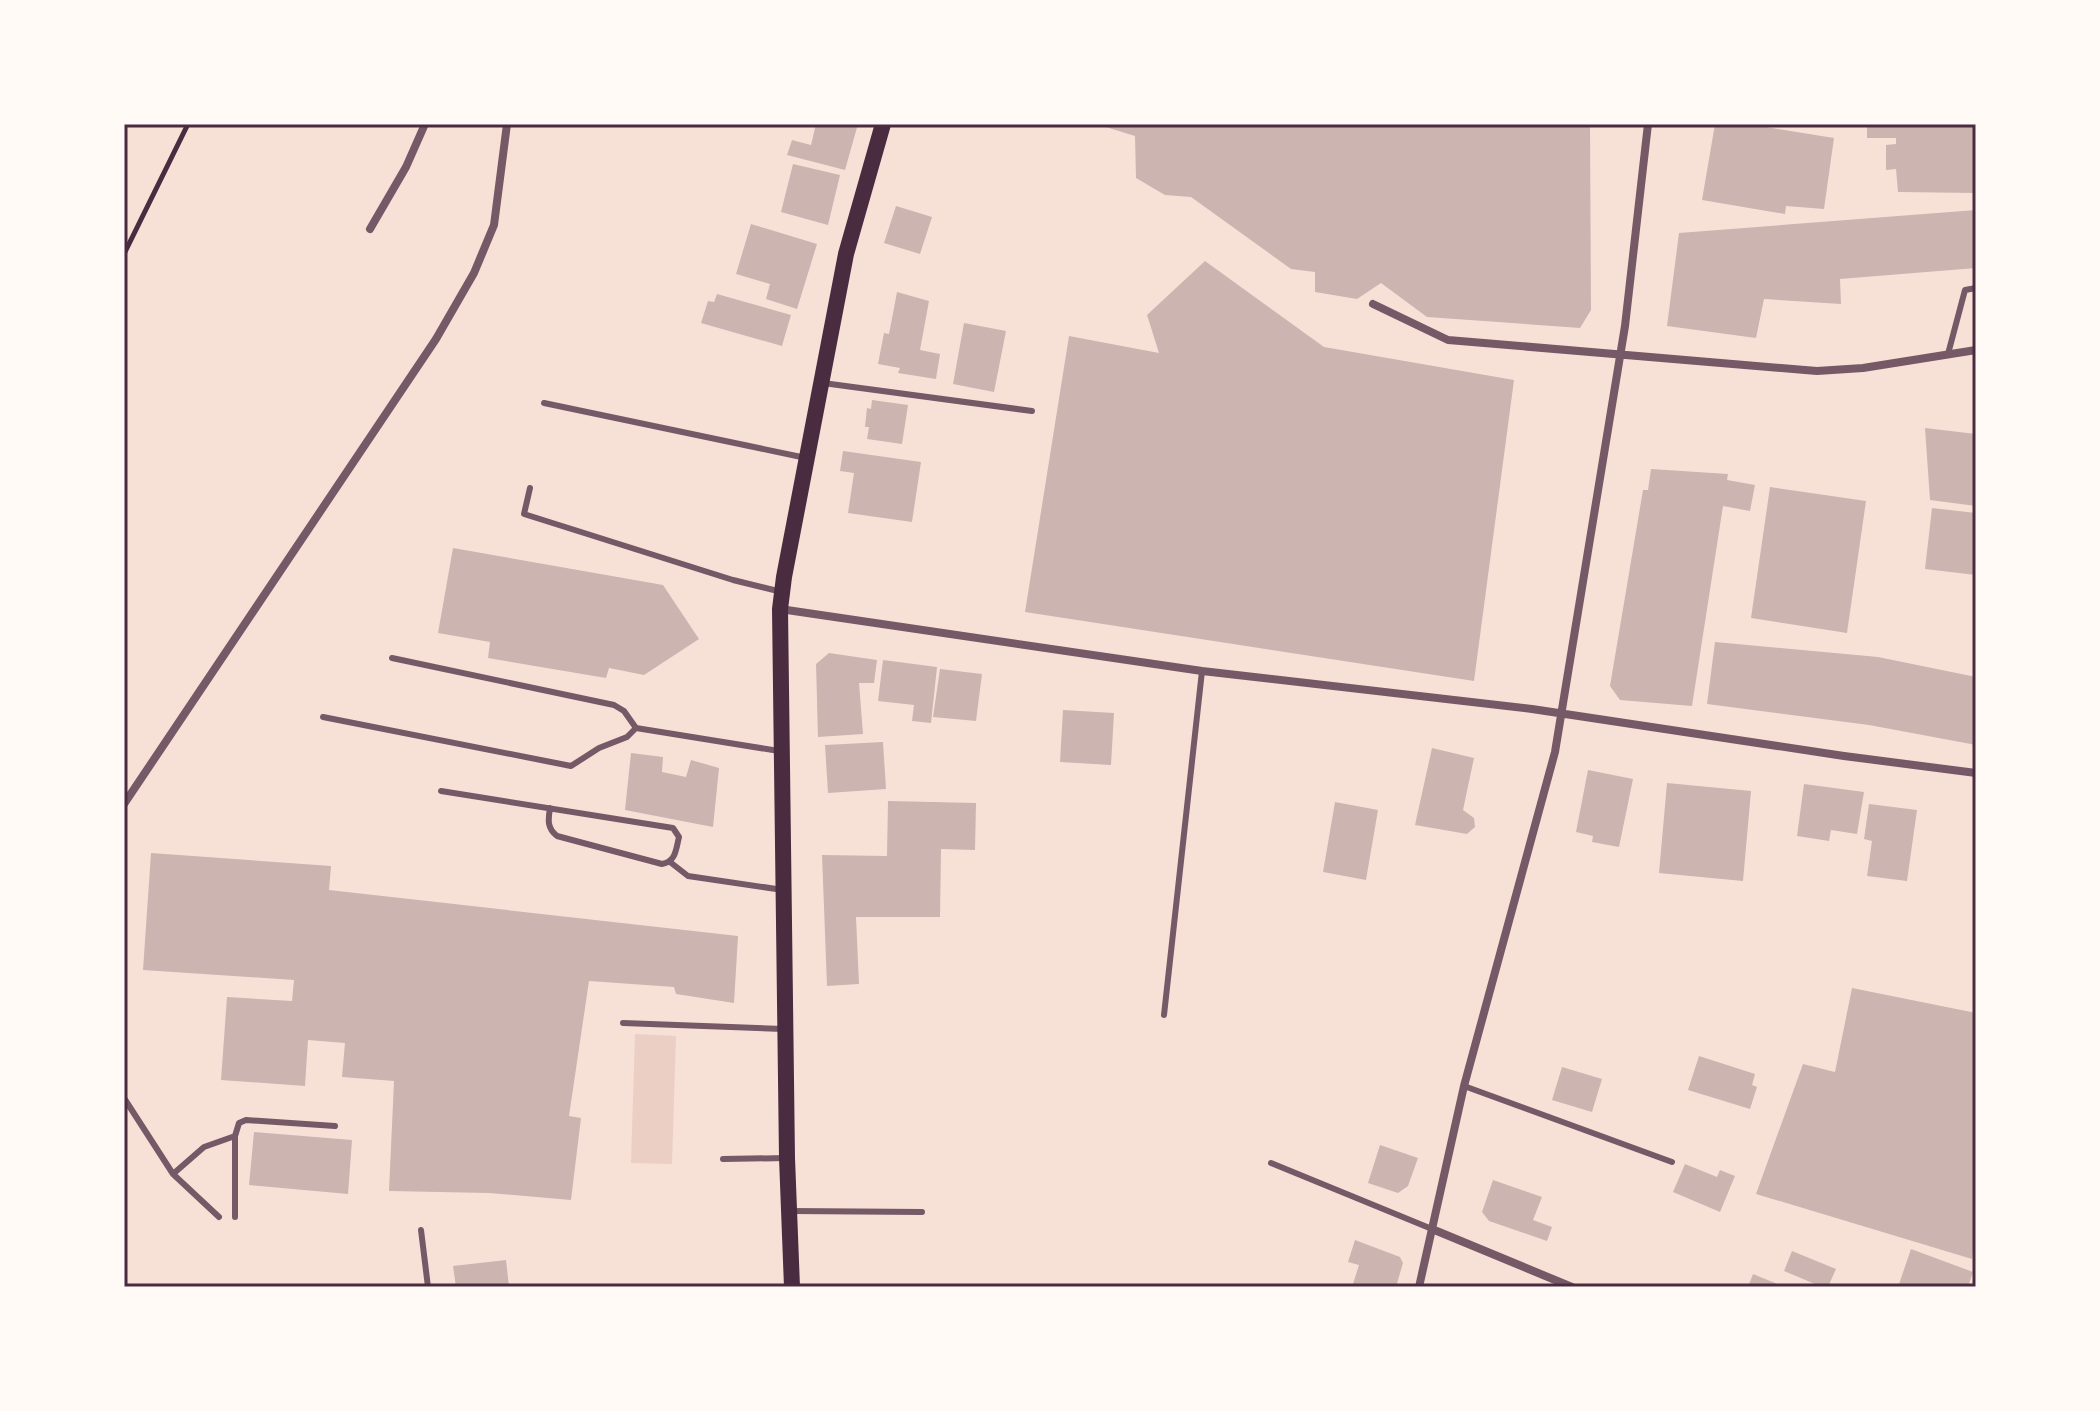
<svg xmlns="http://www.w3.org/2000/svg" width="2100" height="1411" viewBox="0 0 2100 1411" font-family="'Roboto Serif',serif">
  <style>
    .green { fill: #ebcfc5 }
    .building { fill: #ccb4b1 }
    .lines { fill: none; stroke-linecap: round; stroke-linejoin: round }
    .path { stroke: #4a2c40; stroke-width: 5 }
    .service { stroke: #755966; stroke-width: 6 }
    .minor { stroke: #755966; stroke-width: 8 }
    .secondary { stroke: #4a2c40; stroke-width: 16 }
    .neatline { fill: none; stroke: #4a2c40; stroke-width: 3 }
  </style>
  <rect width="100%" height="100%" fill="#f7e1d7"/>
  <!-- green -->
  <path class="green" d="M635 1034 676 1036 672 1164 631 1163Z"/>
  <!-- building -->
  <path class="building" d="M816 124H858L845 170 787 155 792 140 811 145Z
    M1096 124H1590L1591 310 1580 328 1427 317 1381 283 1357 299 1315 292V272L1291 269 1191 197 1165 195 1136 178 1135 136Z
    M1715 124H1747L1834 138 1824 209 1786 206 1785 214 1702 200Z
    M1867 124H1976V193L1898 192 1896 169 1886 170V145L1896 144V138H1867Z
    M793 164 840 175 828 225 781 212Z
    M896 206 932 217 920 254 884 243Z
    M1976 210V268L1840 279 1841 304 1764 299 1756 338 1667 326 1679 233Z
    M751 224 817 244 797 309 766 299 770 284 736 274Z
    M1205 261 1324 347 1514 380 1474 681 1025 612 1069 336 1159 353 1147 315Z
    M897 292 929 301 920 350 940 354 936 379 898 373 900 368 878 364 884 333 889 334Z
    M717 294 791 315 782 346 701 323 708 301 714 302Z
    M964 323 1006 331 994 392 953 384Z
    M872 400 908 405 902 444 867 439 869 427H865L867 408 871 409Z
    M1925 428 1976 434V506L1930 500Z
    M843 451 921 462 912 522 848 513 854 473 840 471Z
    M1651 469 1728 474 1727 480 1755 485 1750 511 1723 506 1692 706 1620 700 1610 686 1643 490H1648Z
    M1770 487 1866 501 1847 633 1751 618Z
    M1932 508 1976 513V575L1925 569Z
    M453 548 663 585 699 639 644 675 609 668 606 678 488 658 490 642 438 633Z
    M1715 642 1878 657 1976 677V745L1869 725 1707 704Z
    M829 653 877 660 874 683H859L863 734 818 737 816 664Z
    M883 660 937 667 931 723 912 721 914 705 878 701Z
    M940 669 982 674 976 721 933 717Z
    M1063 710 1114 713 1111 765 1060 762Z
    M883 742 886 789 828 793 825 745Z
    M1432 748 1474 758 1463 810 1474 818 1475 827 1467 834 1415 825Z
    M631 753 663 757 662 772 686 777 691 760 719 768 713 827 625 810Z
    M1588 770 1633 779 1619 847 1592 842 1593 836 1576 832Z
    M1667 783 1751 791 1743 881 1659 873Z
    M1804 784 1864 792 1857 834 1831 830 1829 841 1797 836Z
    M888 801 976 803 975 850 941 849 940 917H856L859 984 827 986 822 855 887 856Z
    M1335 802 1378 810 1366 880 1323 872Z
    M1869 804 1917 810 1907 881 1867 876 1872 841 1864 839Z
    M151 853 331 866 329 890 738 936 734 1003 676 994 674 987 589 981 569 1116 581 1118 571 1200 489 1193 389 1191 394 1081 342 1077 345 1043 308 1040 305 1086 221 1080 227 997 292 1001 294 980 143 970Z
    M1852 988 1976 1013V1231L1972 1259 1756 1194 1803 1064 1835 1072Z
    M1699 1056 1755 1074 1752 1085 1757 1087 1750 1109 1688 1090Z
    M1562 1067 1602 1079 1592 1112 1552 1100Z
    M254 1132 352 1140 348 1194 249 1185Z
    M1380 1145 1418 1158 1408 1186 1398 1193 1368 1183Z
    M1685 1164 1717 1177 1720 1170 1735 1176 1720 1212 1673 1192Z
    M1493 1180 1542 1197 1533 1220 1552 1227 1547 1241 1489 1221 1482 1212Z
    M1355 1240 1400 1257 1403 1263 1396 1287H1352L1359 1265 1348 1262Z
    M1911 1249 1973 1272 1968 1287H1898Z
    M1792 1251 1836 1269 1828 1287H1822L1784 1271Z
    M506 1260 509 1287H456L453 1266Z
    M1753 1274 1785 1287H1748Z"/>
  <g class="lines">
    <!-- path -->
    <path class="path" d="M124 254 188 124"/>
    <!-- service -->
    <path class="service" d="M1948 354 1965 290 1976 288
      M823 383 1032 411
      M544 403 806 458
      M530 488 524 514 733 580 782 592
      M392 658 614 705 624 711 636 728
      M323 717 571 766 599 748 627 737 636 728
      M636 728 779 751
      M441 791 673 828 679 837C676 849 676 862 662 864L557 836C547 828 548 820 550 808
      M670 862 688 876 783 890
      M1164 1015 1202 671
      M623 1023 783 1029
      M1464 1086 1672 1162
      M124 1098 173 1174 219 1217
      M723 1159 787 1158
      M1271 1163 1432 1229
      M173 1174 204 1147 235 1136
      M792 1211 922 1212
      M235 1217V1136L239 1123 246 1120 335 1126
      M421 1230 428 1287"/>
    <!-- minor -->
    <path class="minor" d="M370 229 406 167 425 124
      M1373 304 1448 340 1817 371 1863 368 1976 350
      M780 609 1202 671 1532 709 1844 756 1976 773
      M124 804 436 339 474 273 494 225 507 124
      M1432 1229 1572 1287
      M1419 1287 1464 1086 1555 752 1625 326 1648 124"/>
    <!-- secondary -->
    <path class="secondary" d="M792 1287 787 1158 780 609 784 577 846 254 883 124"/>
  </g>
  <!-- border -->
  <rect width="2100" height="1411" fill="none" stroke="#fffaf5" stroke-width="252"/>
  <rect x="126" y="126" width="1848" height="1159" class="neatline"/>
</svg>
